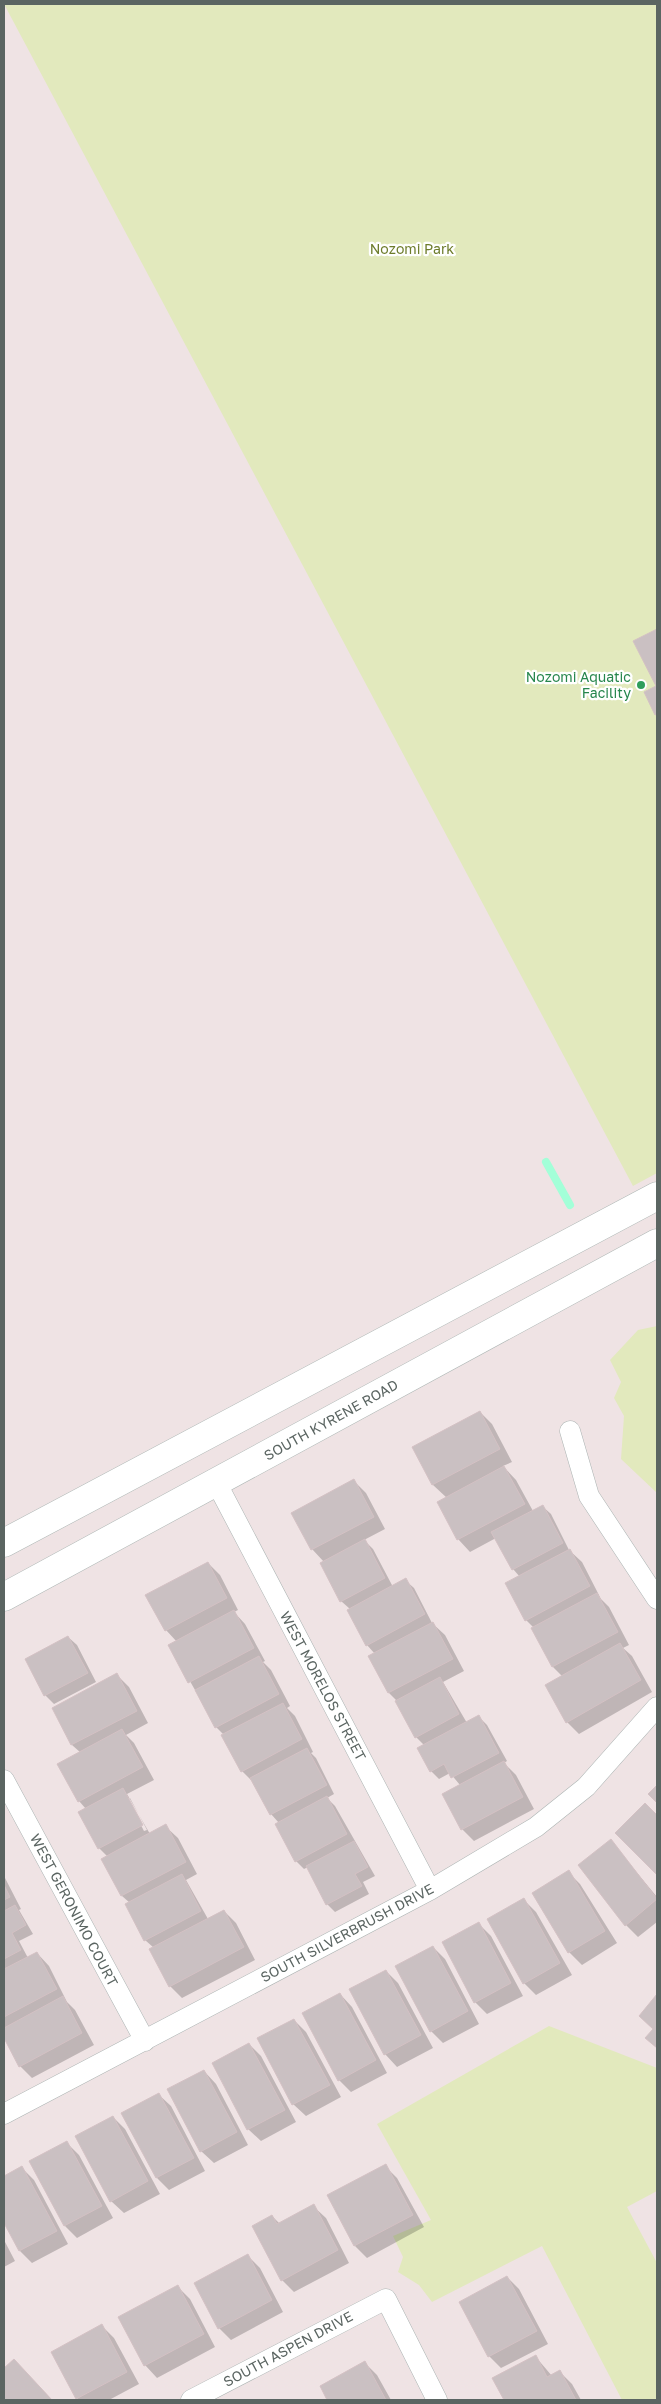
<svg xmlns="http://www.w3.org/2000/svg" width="661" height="2404" viewBox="0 0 661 2404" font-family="'Golos Text',sans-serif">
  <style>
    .green { fill: #e2e9bd }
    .shadow { fill: #0003; fill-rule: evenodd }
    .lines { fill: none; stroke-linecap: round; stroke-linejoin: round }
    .stream { stroke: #a3ffd8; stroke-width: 8 }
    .building { fill: #cac0c2; stroke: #d4c1c4 }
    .minor-casing { stroke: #acb4b3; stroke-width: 21 }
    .secondary-casing { stroke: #aeb7b5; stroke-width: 29 }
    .minor { stroke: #fff; stroke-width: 20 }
    .secondary { stroke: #fff; stroke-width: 28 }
    .leisure-dot { fill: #2e9e5b; stroke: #fff; stroke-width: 2 }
    .labels { text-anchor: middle; stroke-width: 4.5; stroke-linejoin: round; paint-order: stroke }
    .park-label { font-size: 14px; fill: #6d7c2b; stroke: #fff }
    .leisure-label { font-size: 14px; fill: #27864d; stroke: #fff; text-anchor: end }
    .street-label { font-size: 14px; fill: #5b6562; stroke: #fff }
  </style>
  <rect width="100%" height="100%" fill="#efe3e4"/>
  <!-- green -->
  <path class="green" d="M4 4H657V1173L633 1186Z
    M657 1326V1493L621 1459 624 1416 614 1398 621 1382 610 1360 638 1330Z
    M549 2026 657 2068V2191L627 2207 657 2263V2400H622L542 2246 432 2302 419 2285 398 2272 403 2257 393 2236 431 2220 377 2124Z"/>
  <!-- shadow -->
  <path class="shadow" d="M657 630V686L635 642Z
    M480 1412 492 1424 512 1462 503 1466 516 1480 533 1511 542 1506 551 1514 569 1550 582 1562 601 1599 609 1607 629 1645 623 1648 632 1656 652 1692 579 1734 567 1722 563 1677 553 1667 534 1628 526 1620 520 1577 513 1569 496 1538 470 1552 458 1539 439 1502 447 1498 433 1485 414 1447Z
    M354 1481 366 1493 385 1529 364 1540 373 1549 393 1587 405 1580 414 1588 432 1623 445 1635 464 1671 443 1682 467 1723 479 1717 487 1725 507 1761 504 1763 516 1775 534 1809 474 1841 462 1829 460 1785 450 1773 439 1779 431 1771 425 1746 416 1737 397 1701 389 1693 370 1656 375 1654 367 1645 350 1609 341 1601 324 1562 312 1549Z
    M208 1563 220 1575 238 1610 234 1612 245 1624 265 1661 263 1662 271 1670 290 1706 287 1708 295 1716 313 1752 311 1753 316 1758 334 1794 327 1798 335 1806 375 1876 363 1882 369 1894 335 1912 327 1904 308 1867 304 1869 296 1861 279 1823 271 1814 255 1784 242 1771 224 1735 216 1727 170 1646 177 1642 166 1630Z
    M68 1637 77 1645 96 1682 54 1704 46 1696 26 1659Z
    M117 1675 129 1687 148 1723 126 1735 134 1743 154 1780 127 1794 150 1834 165 1826 178 1838 197 1874 186 1880 208 1919 224 1911 236 1923 255 1960 182 1998 170 1986 154 1948 145 1940 130 1903 122 1896 103 1859 108 1857 99 1848 86 1809 79 1801 81 1753 72 1745 53 1709ZM127 1798H130L147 1830 144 1831Z
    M645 1805 657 1817V1873L617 1833Z
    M611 1841 657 1897V1922L638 1937 626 1925Z
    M568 1872 580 1884 617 1943 582 1965 569 1952 534 1893Z
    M4 1876 21 1909 19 1910 33 1934 19 1941 28 1958 37 1953 49 1966 67 2002 75 2010 94 2045 32 2078 20 2066 4 2035Z
    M524 1900 536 1912 572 1975 536 1995 524 1983Z
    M479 1924 491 1936 523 1996 487 2014 475 2002Z
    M433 1947 445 1959 479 2024 443 2043 431 2031Z
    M386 1971 398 1983 433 2048 397 2067 385 2054 351 1990Z
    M340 1994 352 2007 387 2073 351 2092 339 2080Z
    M657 1996V2048L647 2038 654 2030 640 2016Z
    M294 2020 306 2032 341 2097 306 2116 293 2104Z
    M249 2044 261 2056 296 2122 261 2141 248 2129Z
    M204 2071 216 2084 248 2145 214 2163 201 2151Z
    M158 2094 171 2106 205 2171 169 2190 157 2178 123 2113Z
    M113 2117 125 2129 160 2194 124 2213 111 2201Z
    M67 2143 79 2155 113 2218 77 2238 65 2226Z
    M385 2166 397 2178 424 2227 367 2258 355 2246Z
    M22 2168 34 2180 68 2244 32 2263 20 2251 4 2220V2178Z
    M313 2206 326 2218 349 2263 294 2292 282 2280 272 2216 280 2224Z
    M4 2240 15 2261 4 2267Z
    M248 2256 260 2268 283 2312 231 2340 219 2328Z
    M507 2277 519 2289 548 2344 501 2368 489 2356Z
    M178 2287 190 2299 215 2347 157 2378 145 2365 120 2318Z
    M102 2326 114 2338 139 2384 109 2400H79L77 2398Z
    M535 2356 552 2376 560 2372 572 2384 581 2400H505L493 2378Z
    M14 2360 26 2373 52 2400H4V2370Z
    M365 2363 377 2375 391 2400H329L321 2386Z"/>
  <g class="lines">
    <!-- stream -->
    <path class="stream" d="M546 1162 570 1205"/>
  </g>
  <!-- building -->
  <path class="building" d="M657 629V714L655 715 644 692 656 686 633 641Z
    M480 1411 500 1449 432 1485 412 1447Z
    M504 1466 525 1504 457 1540 437 1502Z
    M354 1479 374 1517 311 1550 291 1513Z
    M543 1505 563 1543 512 1570 491 1532Z
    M365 1539 385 1578 340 1602 320 1563Z
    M570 1549 590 1586 525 1621 505 1583Z
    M208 1562 227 1598 165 1631 145 1595Z
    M406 1578 425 1614 366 1646 347 1610Z
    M597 1593 618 1632 552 1667 531 1628Z
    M234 1610 254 1648 188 1683 168 1645Z
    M433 1622 453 1659 388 1693 368 1656Z
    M68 1636 88 1673 44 1696 25 1659Z
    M620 1643 641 1680 566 1723 545 1685Z
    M259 1656 279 1694 215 1728 195 1690Z
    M117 1673 137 1711 71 1745 52 1708Z
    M440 1677 459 1714 415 1738 395 1701Z
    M283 1703 302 1739 241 1772 221 1735Z
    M479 1715 499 1753 451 1778 444 1764 430 1772 417 1748Z
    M122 1729 143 1767 78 1802 57 1764Z
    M307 1748 327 1785 270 1815 250 1778Z
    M504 1761 523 1797 461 1830 442 1794Z
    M657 1785V1803L648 1794Z
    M123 1788 143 1825 98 1849 78 1812Z
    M327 1796 347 1834 295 1862 275 1824Z
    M645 1803 657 1815V1875L615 1833Z
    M166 1824 186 1862 121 1896 101 1859Z
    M611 1839 657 1899 625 1926 578 1865Z
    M354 1841 368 1867 355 1874 362 1886 326 1905 306 1866Z
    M569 1870 605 1931 568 1953 532 1893Z
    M182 1874 201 1911 144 1941 125 1904Z
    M4 1885 10 1897 4 1900Z
    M524 1898 560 1963 523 1984 487 1919Z
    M15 1905 26 1925 12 1933 21 1950 4 1959V1911Z
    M224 1910 244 1947 169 1987 149 1949Z
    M479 1922 511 1983 474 2003 442 1942Z
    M433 1946 468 2011 430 2032 395 1966Z
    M37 1952 57 1989 4 2017V1969Z
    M386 1970 421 2035 384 2055 349 1989Z
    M340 1993 376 2060 338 2081 302 2013Z
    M657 1994V2048L645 2038 653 2029 639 2016Z
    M63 1996 82 2033 19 2067 4 2038V2028Z
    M294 2019 330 2085 292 2105 257 2038Z
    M249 2043 285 2110 247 2130 212 2063Z
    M204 2070 237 2132 200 2152 167 2089Z
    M159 2093 194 2158 156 2178 121 2113Z
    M113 2116 148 2181 110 2202 75 2136Z
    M67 2141 102 2206 64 2226 29 2161Z
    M386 2164 413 2215 354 2246 327 2195Z
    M22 2166 57 2231 19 2251 4 2223V2176Z
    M314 2204 338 2250 281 2281 252 2226 272 2215 277 2224Z
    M248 2254 272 2300 218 2329 194 2283Z
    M507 2276 537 2331 488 2357 459 2302Z
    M178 2285 204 2334 144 2366 118 2317Z
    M102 2324 127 2372 76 2399 51 2352Z
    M536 2355 547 2377 560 2370 576 2400H504L492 2378Z
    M14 2359 52 2400H4V2368Z
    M365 2361 386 2400H327L320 2386Z"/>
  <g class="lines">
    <defs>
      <path id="minor" d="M570 1431 589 1496 657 1599
        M216 1482 430 1890
        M4 1780 145 2041
        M4 2114 430 1890 536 1827 586 1787 657 1707
        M191 2400 386 2299 437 2400"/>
      <path id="secondary" d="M4 1543 657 1196
        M4 1597 657 1243"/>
    </defs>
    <!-- minor casing -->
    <use href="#minor" class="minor-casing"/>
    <!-- secondary casing -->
    <use href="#secondary" class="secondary-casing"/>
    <!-- minor -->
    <use href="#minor" class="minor"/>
    <!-- secondary -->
    <use href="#secondary" class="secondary"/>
  </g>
  <!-- markers -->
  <circle class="leisure-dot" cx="641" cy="685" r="5"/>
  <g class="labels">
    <!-- park labels -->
    <g class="park-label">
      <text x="412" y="254">Nozomi Park</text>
    </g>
    <!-- leisure labels -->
    <g class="leisure-label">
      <text x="631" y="682">Nozomi Aquatic<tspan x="631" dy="16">Facility</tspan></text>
    </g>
    <!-- street labels -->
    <g class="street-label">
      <text transform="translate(331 1420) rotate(-29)" y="5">SOUTH KYRENE ROAD</text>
      <text transform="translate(323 1686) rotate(62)" y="5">WEST MORELOS STREET</text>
      <text transform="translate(74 1910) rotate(62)" y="5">WEST GERONIMO COURT</text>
      <text transform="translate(347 1933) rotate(-28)" y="5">SOUTH SILVERBRUSH DRIVE</text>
      <text transform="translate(288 2349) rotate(-28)" y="5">SOUTH ASPEN DRIVE</text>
    </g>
  </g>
  <!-- border -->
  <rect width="661" height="2404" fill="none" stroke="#5b6562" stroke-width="10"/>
</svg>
